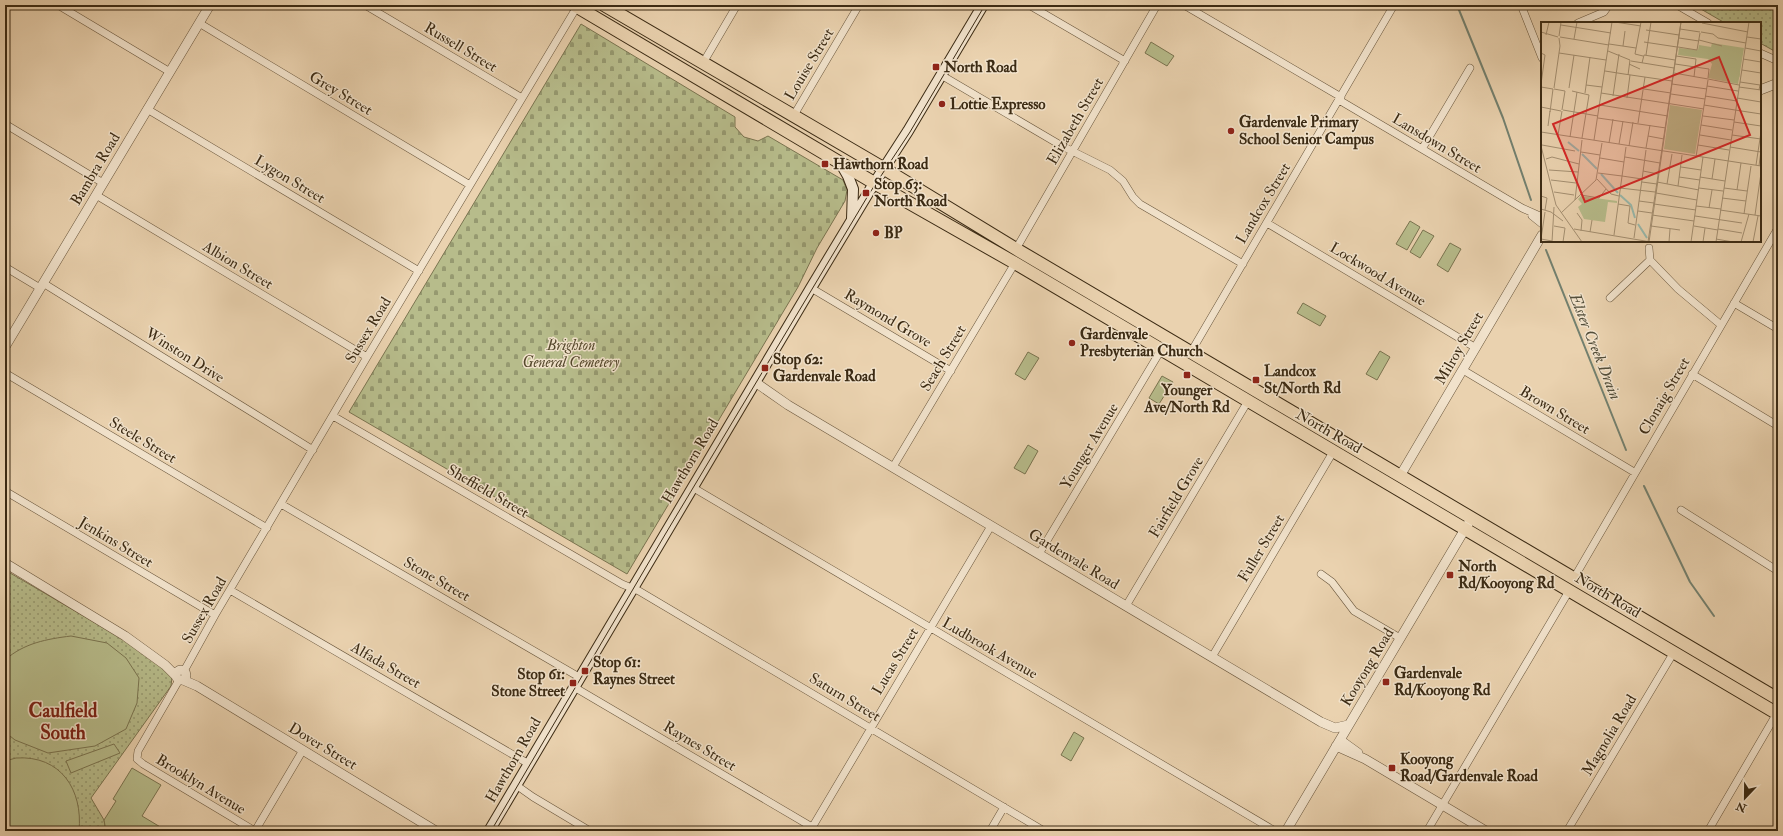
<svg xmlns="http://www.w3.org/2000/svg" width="1783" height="836" viewBox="0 0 1783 836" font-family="'IM FELL Double Pica',serif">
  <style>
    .green { fill: url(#green-dots); stroke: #7a7450 }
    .cemetery { fill: url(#cemetery-stones); stroke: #7a7450 }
    .pitch { fill: #b7bc8b; stroke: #7a7450 }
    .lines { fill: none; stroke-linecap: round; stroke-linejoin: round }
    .stream { stroke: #73806f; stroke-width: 2 }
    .minor-casing { stroke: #68553b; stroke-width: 8 }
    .tertiary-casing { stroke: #68553b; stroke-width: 10 }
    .secondary-casing { stroke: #3c2b14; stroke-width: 12 }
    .trunk-casing { stroke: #3c2b14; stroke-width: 14 }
    .minor { stroke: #f1e2cb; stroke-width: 7 }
    .tertiary { stroke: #f1e2cb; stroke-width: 9 }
    .secondary { stroke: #f1e2cb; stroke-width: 10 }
    .trunk { stroke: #ead2af; stroke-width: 12 }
    .tram { stroke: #3c2b14; stroke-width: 1 }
    .poi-dot { fill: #8f2418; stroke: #f1e2cb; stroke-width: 1.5 }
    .labels { text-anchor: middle; stroke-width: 3; stroke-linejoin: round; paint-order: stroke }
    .street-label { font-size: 15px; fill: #3c2b14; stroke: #f1e2cb }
    .poi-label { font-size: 15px; font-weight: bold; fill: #3c2b14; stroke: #f1e2cb; text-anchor: start }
    .park-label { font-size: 15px; font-style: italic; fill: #55482c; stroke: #f1e2cb }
    .water-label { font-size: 16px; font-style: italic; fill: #534e3a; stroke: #f1e2cb }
    .district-label { font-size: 19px; font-weight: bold; fill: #7a1f14; stroke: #f1e2cb }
    .inset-river { fill: none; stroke: #98b8ab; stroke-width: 2 }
    .inset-road { fill: none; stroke: #a48f71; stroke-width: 1 }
    .view { fill: #d62828; fill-opacity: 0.15; stroke: #d62828; stroke-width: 2 }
    .inset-edge { fill: none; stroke: #3c2b14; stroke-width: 2 }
  </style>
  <defs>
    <pattern id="green-dots" width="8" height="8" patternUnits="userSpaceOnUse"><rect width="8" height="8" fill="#b7bc8b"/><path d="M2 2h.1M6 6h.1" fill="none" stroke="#969970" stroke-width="1.8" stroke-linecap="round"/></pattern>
    <pattern id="cemetery-stones" width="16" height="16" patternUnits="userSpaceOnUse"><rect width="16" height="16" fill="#b7bc8b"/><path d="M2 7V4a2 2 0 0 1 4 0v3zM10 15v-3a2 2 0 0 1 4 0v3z" fill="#969970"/></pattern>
  </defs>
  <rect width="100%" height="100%" fill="#ead2af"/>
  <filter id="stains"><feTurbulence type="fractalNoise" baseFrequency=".005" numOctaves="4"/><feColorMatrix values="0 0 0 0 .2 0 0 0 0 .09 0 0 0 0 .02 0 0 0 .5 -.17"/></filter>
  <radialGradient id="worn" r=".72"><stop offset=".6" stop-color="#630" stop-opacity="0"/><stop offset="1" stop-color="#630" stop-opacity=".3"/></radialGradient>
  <!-- green -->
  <path class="green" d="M1694 5H1778V53L1760 43V23H1725Z
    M5 570 123 639 168 672 172 677 171 686 91 798 104 820 106 831H5Z"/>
  <!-- cemetery -->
  <path class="cemetery" d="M581 24 735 117V127L744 137 758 141 768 136 843 180 847 190 845 201 817 248 798 287 627 574 349 412Z"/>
  <!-- pitch -->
  <path class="pitch" d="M1151 42 1174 56 1167 66 1145 53Z
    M1410 221 1420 227 1407 250 1396 244Z
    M1423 230 1434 236 1420 258 1410 252Z
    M1450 243 1461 249 1448 272 1437 265Z
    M1303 303 1326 316 1320 326 1297 313Z
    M1380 351 1390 357 1377 380 1366 374Z
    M1028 352 1039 358 1025 380 1015 374Z
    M1162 376 1173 382 1159 404 1149 398Z
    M1028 445 1038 451 1025 474 1014 468Z
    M71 636 107 643 126 658 139 678 137 703 126 729 95 746 48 753 15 740 5 732V660C24 643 47 639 71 636Z
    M1074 732 1084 738 1071 761 1061 755Z
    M114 744 120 753 71 773 66 761Z
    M16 758C61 755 83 790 79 831H5V761Z
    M132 768 161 785 142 816 167 831H106L104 820 116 801 113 799Z"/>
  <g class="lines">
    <!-- stream -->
    <path class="stream" d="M1457 5 1503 118 1531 200
      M1546 250 1626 450
      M1644 486 1690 582 1714 616"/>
    <defs>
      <path id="minor" d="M58 5 170 72
        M365 5 522 98
        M1029 5 1125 61
        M1184 5 1341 97
        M1521 5 1542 58
        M1677 5 1708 23
        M199 23 470 185
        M1578 23 1604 12 1609 5
        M1760 53 1778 61
        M703 63 737 5
        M941 75 1062 146 1110 170 1123 181 1133 197 1140 204 1243 264
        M1339 100 1522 208 1542 217
        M147 109 419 271
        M794 115 859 5
        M5 124 103 183
        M1422 149 1470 68
        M96 195 367 357
        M1532 216 1542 224
        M1267 223 1476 348
        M1649 248 1650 260 1678 289 1721 325
        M1016 249 1157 5
        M5 267 40 288
        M43 283 313 450
        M811 288 951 371
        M1610 298 1650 260
        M1734 303 1778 329
        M1191 352 1394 5
        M1463 370 1634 472
        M5 373 267 528
        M1692 374 1778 426
        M333 416 622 584 639 591 1044 831
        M893 467 1015 263
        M692 487 1275 831
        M5 491 215 615
        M281 504 579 677
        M1681 510 1778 571
        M1039 554 1161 350
        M1321 574 1332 582 1354 611 1400 638
        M1574 578 1778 228
        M230 590 529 764
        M1126 606 1248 401
        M1212 657 1333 452
        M184 671 215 615 367 357 578 5
        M179 680 138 751 137 759 143 764 255 831
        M574 687 812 827
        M516 785 533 797 590 831
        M255 831 303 750
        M810 831 991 526
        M990 831 1004 807
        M1427 831 1569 591
        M1567 831 1674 652
        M1708 831 1777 713"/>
      <path id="tertiary" d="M1760 90 1778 83
        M5 347 210 5
        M755 382 788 405 1321 722 1335 728 1348 725
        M1400 476 1542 235
        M5 563 125 636 165 665 175 675
        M176 675a5 5 0 1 1 10 0a5 5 0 1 1-10 0Z
        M183 680 197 686 436 831
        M1340 740 1358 753
        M1336 746 1365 759 1486 831
        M1286 831 1468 524"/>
      <path id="secondary" d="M840 162 848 176 853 189 852 219
        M489 831 811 288 870 190 908 131 983 5"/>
      <path id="trunk" d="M574 5 876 184 1015 263 1778 714
        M604 5 883 168 1016 249 1778 699"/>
    </defs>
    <!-- minor casing -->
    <use href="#minor" class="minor-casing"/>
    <!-- tertiary casing -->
    <use href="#tertiary" class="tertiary-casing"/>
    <!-- secondary casing -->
    <use href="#secondary" class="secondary-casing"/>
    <!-- trunk casing -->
    <use href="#trunk" class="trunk-casing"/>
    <!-- minor -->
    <use href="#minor" class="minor"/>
    <!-- tertiary -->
    <use href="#tertiary" class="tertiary"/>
    <!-- secondary -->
    <use href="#secondary" class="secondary"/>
    <!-- trunk -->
    <use href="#trunk" class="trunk"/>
    <!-- tram -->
    <path class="tram" d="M491 831 666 533 869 194 910 132 985 5"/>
  </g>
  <!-- markers -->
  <g class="poi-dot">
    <rect x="932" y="63" width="8" height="8" rx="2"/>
    <circle cx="942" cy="104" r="4"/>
    <circle cx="1231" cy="131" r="4"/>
    <rect x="821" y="160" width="8" height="8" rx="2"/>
    <rect x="862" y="189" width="8" height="8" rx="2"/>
    <circle cx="876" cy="233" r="4"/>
    <circle cx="1072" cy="343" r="4"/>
    <rect x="761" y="364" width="8" height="8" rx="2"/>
    <rect x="1183" y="371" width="8" height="8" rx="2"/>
    <rect x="1252" y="376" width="8" height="8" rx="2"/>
    <rect x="1446" y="571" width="8" height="8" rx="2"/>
    <rect x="581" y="667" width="8" height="8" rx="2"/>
    <rect x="1382" y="678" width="8" height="8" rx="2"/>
    <rect x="569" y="679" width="8" height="8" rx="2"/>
    <rect x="1388" y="764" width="8" height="8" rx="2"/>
  </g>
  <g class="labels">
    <!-- street labels -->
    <g class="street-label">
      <text transform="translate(461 47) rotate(31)" y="5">Russell Street</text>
      <text transform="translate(809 64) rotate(-59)" y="5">Louise Street</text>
      <text transform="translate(341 93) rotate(31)" y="5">Grey Street</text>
      <text transform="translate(1075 121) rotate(-60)" y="5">Elizabeth Street</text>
      <text transform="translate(1437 143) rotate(31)" y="5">Lansdown Street</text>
      <text transform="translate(95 169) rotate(-59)" y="5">Bambra Road</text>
      <text transform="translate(290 179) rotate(31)" y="5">Lygon Street</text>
      <text transform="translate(1263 203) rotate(-59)" y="5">Landcox Street</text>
      <text transform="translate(238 265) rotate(31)" y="5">Albion Street</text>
      <text transform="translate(1378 274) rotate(31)" y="5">Lockwood Avenue</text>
      <text transform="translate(888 318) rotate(31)" y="5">Raymond Grove</text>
      <text transform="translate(368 330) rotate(-59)" y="5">Sussex Road</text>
      <text transform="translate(1459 348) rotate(-60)" y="5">Milroy Street</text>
      <text transform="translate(185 355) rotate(32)" y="5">Winston Drive</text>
      <text transform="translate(943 358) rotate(-59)" y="5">Seach Street</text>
      <text transform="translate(1664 396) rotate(-60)" y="5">Clonaig Street</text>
      <text transform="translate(1555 410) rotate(31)" y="5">Brown Street</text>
      <text transform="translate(1329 431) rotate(30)" y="5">North Road</text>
      <text transform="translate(143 440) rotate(31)" y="5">Steele Street</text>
      <text transform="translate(1089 446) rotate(-59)" y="5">Younger Avenue</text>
      <text transform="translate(690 461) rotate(-59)" y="5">Hawthorn Road</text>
      <text transform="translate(488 491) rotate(30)" y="5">Sheffield Street</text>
      <text transform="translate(1176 497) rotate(-59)" y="5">Fairfield Grove</text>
      <text transform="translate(116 542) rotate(31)" y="5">Jenkins Street</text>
      <text transform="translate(1261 548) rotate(-59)" y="5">Fuller Street</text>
      <text transform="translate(1074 559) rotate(31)" y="5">Gardenvale Road</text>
      <text transform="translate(437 579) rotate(30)" y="5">Stone Street</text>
      <text transform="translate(1608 595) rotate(31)" y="5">North Road</text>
      <text transform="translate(204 610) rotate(-60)" y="5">Sussex Road</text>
      <text transform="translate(990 648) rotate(30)" y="5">Ludbrook Avenue</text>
      <text transform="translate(895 661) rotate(-59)" y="5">Lucas Street</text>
      <text transform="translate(386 665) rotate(30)" y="5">Alfada Street</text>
      <text transform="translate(1367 667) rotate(-59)" y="5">Kooyong Road</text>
      <text transform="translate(845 697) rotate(31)" y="5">Saturn Street</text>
      <text transform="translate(1609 735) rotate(-59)" y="5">Magnolia Road</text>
      <text transform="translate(323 746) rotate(31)" y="5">Dover Street</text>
      <text transform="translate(700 746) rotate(31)" y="5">Raynes Street</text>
      <text transform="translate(513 760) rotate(-60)" y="5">Hawthorn Road</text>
      <text transform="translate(201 784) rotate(31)" y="5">Brooklyn Avenue</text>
    </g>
    <!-- poi labels -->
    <g class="poi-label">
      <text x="944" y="72">North Road</text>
      <text x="950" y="109">Lottie Expresso</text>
      <text x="1239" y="127">Gardenvale Primary<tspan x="1239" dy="17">School Senior Campus</tspan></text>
      <text x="833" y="169">Hawthorn Road</text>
      <text x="874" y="189">Stop 63:<tspan x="874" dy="17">North Road</tspan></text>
      <text x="884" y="238">BP</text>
      <text x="1080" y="339">Gardenvale<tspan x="1080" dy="17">Presbyterian Church</tspan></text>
      <text x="773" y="364">Stop 62:<tspan x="773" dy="17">Gardenvale Road</tspan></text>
      <text x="1264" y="376">Landcox<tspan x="1264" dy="17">St/North Rd</tspan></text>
      <text x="1187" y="395" text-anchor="middle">Younger<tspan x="1187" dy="17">Ave/North Rd</tspan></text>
      <text x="1458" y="571">North<tspan x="1458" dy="17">Rd/Kooyong Rd</tspan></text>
      <text x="593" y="667">Stop 61:<tspan x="593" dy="17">Raynes Street</tspan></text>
      <text x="1394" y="678">Gardenvale<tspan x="1394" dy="17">Rd/Kooyong Rd</tspan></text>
      <text x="565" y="679" text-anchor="end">Stop 61:<tspan x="565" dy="17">Stone Street</tspan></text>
      <text x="1400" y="764">Kooyong<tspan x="1400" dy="17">Road/Gardenvale Road</tspan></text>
    </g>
    <!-- park labels -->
    <g class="park-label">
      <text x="571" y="350">Brighton<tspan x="571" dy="17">General Cemetery</tspan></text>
    </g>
    <!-- water labels -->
    <g class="water-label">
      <text transform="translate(1596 346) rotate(68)" y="6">Elster Creek Drain</text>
    </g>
    <!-- district labels -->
    <g class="district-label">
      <text x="63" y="717">Caulfield<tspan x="63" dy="22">South</tspan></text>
    </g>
  </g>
  <!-- overview -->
  <g transform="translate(1541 22)">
    <rect width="220" height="220" fill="#ead2af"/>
    <path d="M171 21 203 26 197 62 167 56 171 42 167 37 137 33 138 26 157 28 158 23 170 25ZM40 174 76 179V181L67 180 64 200 43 197 37 185 41 182 37 177Z" fill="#b7bc8b"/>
    <path d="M129 83 161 88 154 132 123 127Z" fill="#b7bc8b"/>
    <path d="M169 35a8 8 0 1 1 16 0a8 8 0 1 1-16 0ZM186 36a6 6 0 1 1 12 0a6 6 0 1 1-12 0ZM170 51a7 7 0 1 1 14 0a7 7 0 1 1-14 0ZM185 52a7 7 0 1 1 14 0a7 7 0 1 1-14 0Z" fill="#b7bc8b"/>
    <path class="inset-river" d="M27 120 38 129M41 132 56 147M60 152 77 171M79 173 90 183 94 196M97 202 106 216"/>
    <path class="inset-road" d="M74 0 100 4M100 0 94 32 102 34M161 1 207 10M20 3 70 11M139 7 159 10M105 8 138 13M0 10 17 15M160 10 172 12 177 16 205 21M5 13 8 0M18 14 20 0M19 15 68 23M206 15 220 17M138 16 158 19M33 17 36 0M158 18 181 24M103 20 136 25M68 22 95 26M82 24 84 9M137 25 156 28 159 11M204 26 220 29M67 29 89 38M0 31 4 33 0 62M18 31 65 38M105 33 110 0M135 34 155 37 153 55M202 37 220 40M90 39 133 46M101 41 103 33 134 38M88 42 99 47M134 42 168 47 167 56M201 48 220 51M64 49 83 52M133 51 167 57M83 52 131 59M87 53 89 38M167 57 198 63M199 60 219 63 218 68M131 62 166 67M45 63 61 65M166 64 197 69M0 65 12 67M198 65 220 68M13 66 19 24 18 16M28 66 33 33M13 67 24 69 21 88M103 67 130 71M31 69 48 73 41 116M44 71 49 35M60 71 163 87M130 72 164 77M72 74 78 32M164 74 196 79M86 76 89 53M196 76 220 80M59 83 127 94M163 83 194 88M0 85 20 89M22 88 57 94M194 88 220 92M9 90 12 67M162 94 193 98M57 96 125 106M193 100 220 104M97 101 104 55M160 103 191 108M7 104 9 89M0 110 220 144M17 113 21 89M159 113 190 118M191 113 220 117M107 114 123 117M29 115 36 70M53 118 71 0M68 121 72 97M78 122 82 99M1 123 34 129M157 123 188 128M0 124 15 183 41 220M88 124 92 100M189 125 220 130M105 126 109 103M40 130 59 133M84 135 119 141M155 135 167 58M59 136 83 140M5 137 11 135 38 142M215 143 220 110M218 144 220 128M140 145 160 148M8 148 37 150M102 149 117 152M57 151 81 154M81 154 101 157M138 155 159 158M159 155 184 159M56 157 70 172 78 174M171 157 174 137M10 158 35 161M101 160 116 162M116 160 158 168M126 162 131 132M137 164 141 133M79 166 114 170M158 166 182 169M183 166 206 169M196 168 200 141M13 170 33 173M115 171 156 178M40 173 58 176 65 167M0 174 6 176 4 188M181 176 205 179M34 178 41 118M98 179 113 181M77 182 89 184 87 201 94 203M113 182 155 188M155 184 180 187M168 186 171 168M0 187 10 190 22 199M179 188 220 194M97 189 111 191M4 190 0 217 11 219M20 191 55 158 61 121M36 191 41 198 40 209M203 192 210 144M111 193 153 199M214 193 220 151M154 194 201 201M13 204 24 206 22 220M110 204 139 208M153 204 177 208M33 207 110 220M177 207 201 211M49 210 51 198M73 213 85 125M93 216 105 128M175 217 192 220M11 220 13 185M107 220 140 0M108 220 140 0M128 220 129 207M150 220 162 135M162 220 164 206M175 220 208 0M200 220 208 192M212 220 217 194"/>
    <path class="view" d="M178 35 209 113 44 180 12 102Z"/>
    <rect width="220" height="220" class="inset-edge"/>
  </g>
  <!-- margin -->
  <rect width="1783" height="836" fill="none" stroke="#ead2af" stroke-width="20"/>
  <rect x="6" y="6" width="1771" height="824" fill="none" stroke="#3c2b14" stroke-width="2"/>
  <rect x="10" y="10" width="1763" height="816" fill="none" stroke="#3c2b14"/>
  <!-- north arrow -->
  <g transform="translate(1745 798) rotate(202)" stroke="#f1e2cb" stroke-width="3" paint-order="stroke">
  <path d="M0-3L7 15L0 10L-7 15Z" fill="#3c2b14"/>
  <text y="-6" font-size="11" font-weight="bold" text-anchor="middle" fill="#3c2b14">N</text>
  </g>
  <rect width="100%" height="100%" filter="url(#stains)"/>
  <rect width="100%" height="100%" fill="url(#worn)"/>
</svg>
